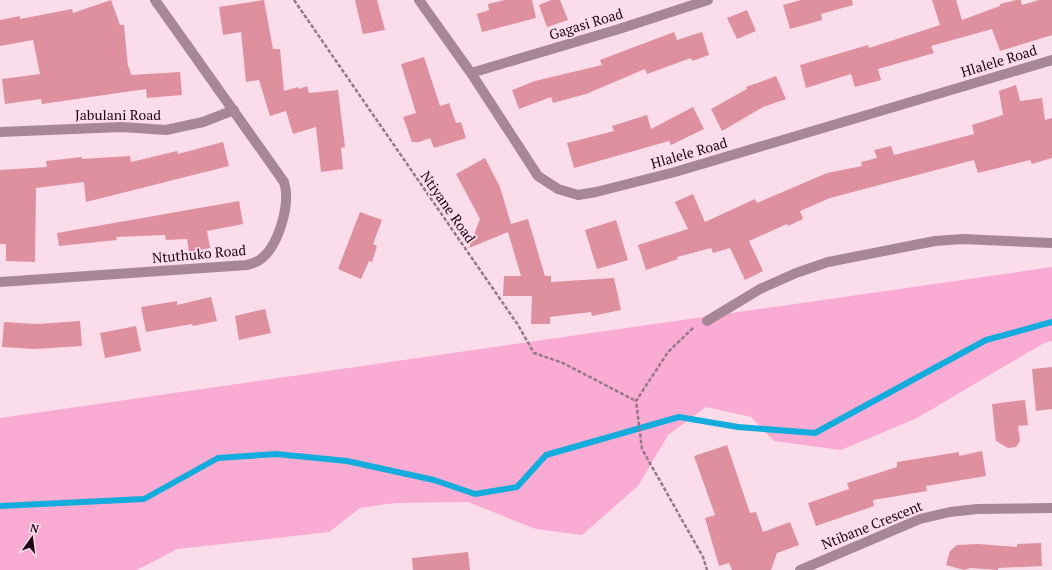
<svg xmlns="http://www.w3.org/2000/svg" width="1052" height="570" viewBox="0 0 1052 570" font-family="'PT Serif',serif">
  <style>
    .green { fill: #f9abd3 }
    .lines { fill: none; stroke-linecap: round; stroke-linejoin: round }
    .stream { stroke: #13acdc; stroke-width: 6 }
    .building { fill: #df909f }
    .path { stroke: #957988; stroke-width: 2.5; stroke-dasharray: 4 2; stroke-linecap: butt }
    .minor { stroke: #a78796; stroke-width: 10 }
    .labels { text-anchor: middle; stroke-width: 3.5; stroke-linejoin: round; paint-order: stroke }
    .street-label { font-size: 14px; fill: #200716; stroke: #fbdceb }
  </style>
  <rect width="100%" height="100%" fill="#fbdceb"/>
  <!-- green -->
  <path class="green" d="M1052 267V341L1044 343 917 418 841 450 774 441 751 417 706 407 668 435 638 486 582 535 536 529 468 502 395 503 360 508 329 532 177 549 137 570H0V418Z"/>
  <g class="lines">
    <!-- stream -->
    <path class="stream" d="M0 506 144 499 218 458 276 454 347 461 434 480 475 494 517 487 546 455 679 417 738 427 815 433 986 340 1052 322"/>
  </g>
  <!-- building -->
  <path class="building" d="M111 0 120 25H124L128 67H129L131 75 180 72 182 95 147 98 146 89 42 104 41 99 5 104 2 79 40 74 33 40 0 46V20L20 16V19L72 9 73 13Z
    M264 0 273 49H280L284 91 298 87 299 89 307 86 309 93 338 90 345 147 341 148 343 169 321 172 316 127 293 134 286 111 270 116 259 80 246 82 241 32 223 35 219 7Z
    M355 0H377L385 30 363 34Z
    M505 0H532L536 18 482 32 477 14 489 10 488 4Z
    M551 0H560L568 20 547 27 539 5Z
    M801 0H852L853 5 821 14 822 20 790 29 783 5Z
    M932 0H956L962 20 1000 6V4L1016 0H1021L1022 5 1039 0H1052V35L1000 51 992 29 931 46 934 53 878 69 881 80 855 87 851 74 806 88 800 65 868 45 869 48 940 25Z
    M747 10 756 31 737 39 727 18Z
    M674 32 677 40 702 32 709 55 692 61 691 58 647 74 645 69 586 94 553 103 551 97 519 109 512 90 535 81 602 65 600 60Z
    M424 57 440 106 449 103 456 123 461 122 466 138 434 148 430 138 419 142H412L403 117 416 113 401 64Z
    M776 76 786 99 763 107 722 131 711 109 747 89 746 87Z
    M1016 85 1020 101 1042 98 1045 120 1052 118V158L1032 164 1030 160 978 173 974 160 830 198 800 211 803 219 788 226 787 224 749 241 763 271 745 280 730 248 713 253 711 248 677 257 678 259 646 270 638 245 688 229 675 202 693 194 705 222 755 199 757 203 827 173 862 166 861 162 877 158 874 150 891 146 894 155 974 134 972 125 1003 115 999 91Z
    M693 107 704 129 671 145 669 141 574 168 567 143 614 131 612 126 647 115 651 129Z
    M223 142 229 166 86 202 84 182 36 188 35 262 6 261V244H0V170L47 167 46 161 82 157V159L130 156 131 162 177 151 178 154Z
    M485 158 500 187 511 224 528 219 545 276H551V282L614 278 621 310 592 316 591 312 550 317V324H531L532 296H503L504 276H521L508 232 469 248 480 219 456 174Z
    M239 201 243 224 207 231 210 248 189 252 187 239 166 240 165 235 116 237 117 240 59 246 57 233Z
    M360 212 382 220 373 244 377 246 372 262 369 261 361 279 338 269Z
    M616 220 628 260 597 269 585 230Z
    M211 297 217 321 193 326 192 324 146 332 141 307 177 301V305Z
    M265 309 271 333 239 340 235 316Z
    M80 321 82 346 35 349 2 347 4 322 37 324Z
    M136 326 141 351 105 358 100 333Z
    M1052 367V409L1036 411 1032 369Z
    M1025 400 1028 425 1018 426 1020 441 1016 447 1008 448 996 441 992 404Z
    M727 445 750 513 756 512 763 532 790 522 799 545 777 553 771 570H732L729 563 719 566 705 518 715 515 694 456Z
    M982 451 986 476 926 486 927 491 873 500 874 506 816 526 808 503 849 489 847 483 897 467V462L959 452V456Z
    M1041 543 1042 566 998 568V570L971 568 964 570 946 565 950 551 957 545 978 544 1017 547V544Z
    M468 552 470 570H413L412 558Z"/>
  <g class="lines">
    <!-- path -->
    <path class="path" d="M294 0 518 325 534 353 563 363 636 401
      M693 328 668 352 636 401 642 449 703 557 707 570"/>
    <!-- minor -->
    <path class="minor" d="M419 0 471 73 538 176 558 189 578 195 596 192 675 172 1052 60
      M471 73 619 29 708 0
      M0 132 122 127 166 130 203 122 234 110
      M0 282 247 265C252 264 257 262 261 259 279 245 291 203 284 182L155 0
      M707 321 760 289 796 273 828 262 935 241 963 239 1052 243
      M800 570 920 519 950 512 977 509 1052 508"/>
  </g>
  <g class="labels">
    <!-- street labels -->
    <g class="street-label">
      <text transform="translate(586 24) rotate(-17)" y="5">Gagasi Road</text>
      <text transform="translate(999 61) rotate(-17)" y="5">Hlalele Road</text>
      <text x="118" y="120">Jabulani Road</text>
      <text transform="translate(689 153) rotate(-16)" y="5">Hlalele Road</text>
      <text transform="translate(448 207) rotate(55)" y="5">Ntiyane Road</text>
      <text transform="translate(199 254) rotate(-5)" y="5">Ntuthuko Road</text>
      <text transform="translate(872 525) rotate(-22)" y="5">Ntibane Crescent</text>
    </g>
  </g>
  <!-- north arrow -->
  <g transform="translate(32 538) rotate(14)" stroke="#fbdceb" stroke-width="3" paint-order="stroke">
  <path d="M0-3L7 15L0 10L-7 15Z" fill="#200716"/>
  <text y="-6" font-size="11" font-weight="bold" text-anchor="middle" fill="#200716">N</text>
  </g>
</svg>
